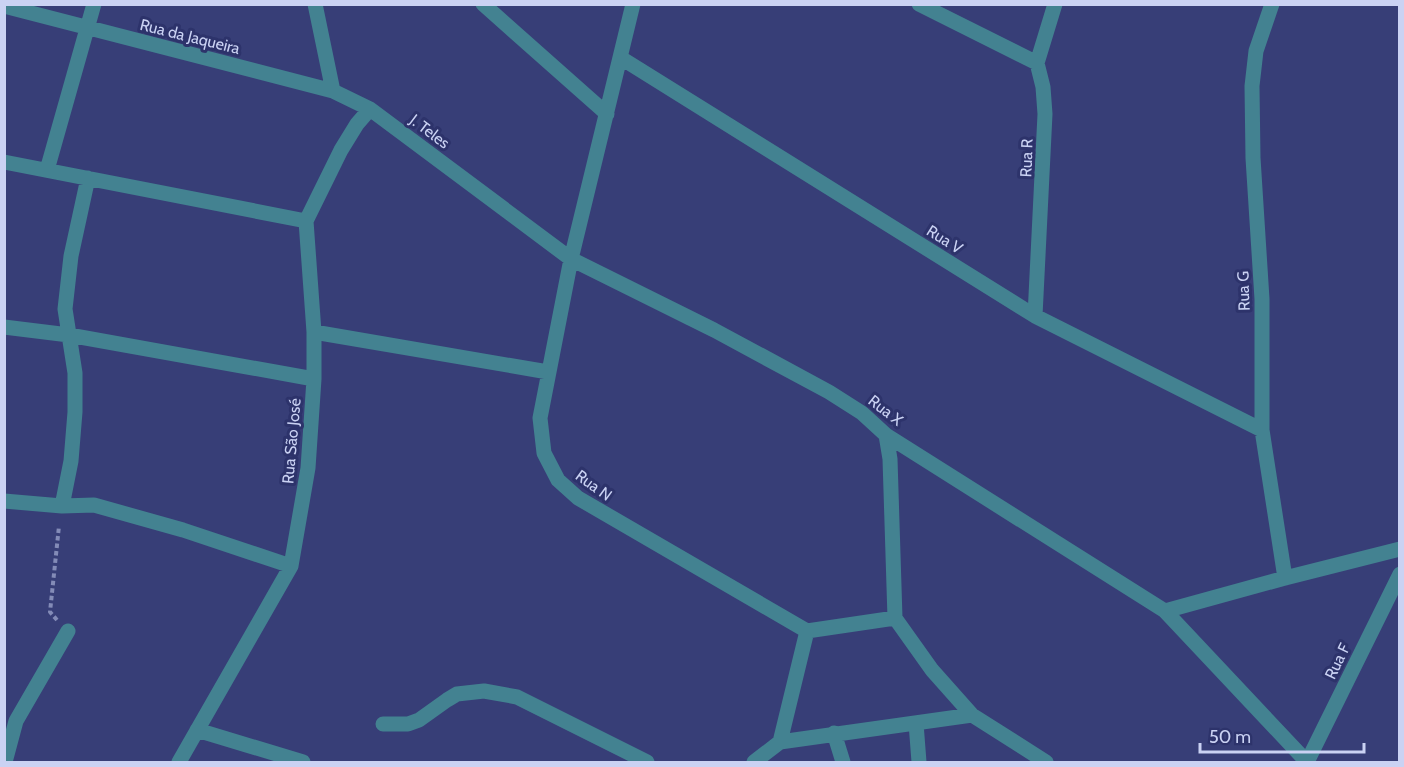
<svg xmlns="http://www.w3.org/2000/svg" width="1404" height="767" viewBox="0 0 1404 767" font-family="Cabin,sans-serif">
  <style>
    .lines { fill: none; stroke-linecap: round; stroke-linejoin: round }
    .path { stroke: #838bb7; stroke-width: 4; stroke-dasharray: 4.5 3; stroke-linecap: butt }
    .minor { stroke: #438291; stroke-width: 15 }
    .labels { text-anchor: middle; stroke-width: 6; stroke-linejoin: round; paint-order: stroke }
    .street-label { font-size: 16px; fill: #cad2f3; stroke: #2d336b }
  </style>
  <rect width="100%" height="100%" fill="#373e77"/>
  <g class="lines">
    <!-- path -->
    <path class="path" d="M57 620 50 612 59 526"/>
    <!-- minor -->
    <path class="minor" d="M315 4 333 91 370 109 571 259 714 330 829 392 862 413 886 435 1165 611 1307 762 1400 574
      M483 4 607 114
      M633 4 571 259 540 418 544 453 558 480 578 498 807 631
      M919 4 1037 63
      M1272 4 1256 51 1252 86 1253 158 1262 299V430L1285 578
      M4 6 333 91
      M621 58 1035 316 1262 430
      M4 162 306 221
      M47 170 94 4
      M1035 316 1045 114 1043 87 1037 63 1055 4
      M4 327 69 335 314 379
      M314 332 548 372
      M886 435 890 459 895 618 932 670 972 715
      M4 501 62 506 94 505 183 530 291 566
      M62 506 71 461 75 412V373L65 309 71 256 88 178
      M1165 611 1285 578 1400 549
      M807 631 895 618
      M916 723 919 762
      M383 724H408L419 720 447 700 457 694 484 691 517 697 647 762
      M197 730 303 762
      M834 733 843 762
      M780 742 807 631
      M5 762 16 721 68 631
      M179 762 291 566 308 468 314 379V332L306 221 341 150 357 124 370 109
      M754 762 780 742 972 715 1046 762"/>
  </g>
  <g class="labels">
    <!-- street labels -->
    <g class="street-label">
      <text transform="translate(190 36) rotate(14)" y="6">Rua da Jaqueira</text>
      <text transform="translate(430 131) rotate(37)" y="6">J. Teles</text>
      <text transform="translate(1026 158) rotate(-88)" y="6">Rua R</text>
      <text transform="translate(945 239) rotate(32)" y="6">Rua V</text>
      <text transform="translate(1243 291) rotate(-92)" y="6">Rua G</text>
      <text transform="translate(886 410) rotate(38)" y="6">Rua X</text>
      <text transform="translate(291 441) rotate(-85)" y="6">Rua São José</text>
      <text transform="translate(594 485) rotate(36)" y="6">Rua N</text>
      <text transform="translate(1337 661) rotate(-64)" y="6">Rua F</text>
    </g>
  </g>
  <!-- border -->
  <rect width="1404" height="767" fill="none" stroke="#cad2f3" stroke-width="12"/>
  <!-- scale -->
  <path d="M1200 743v9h164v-9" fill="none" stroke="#cad2f3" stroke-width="3"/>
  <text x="1209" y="743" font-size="18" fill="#cad2f3" stroke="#2d336b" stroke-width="4.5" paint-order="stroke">50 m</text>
</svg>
